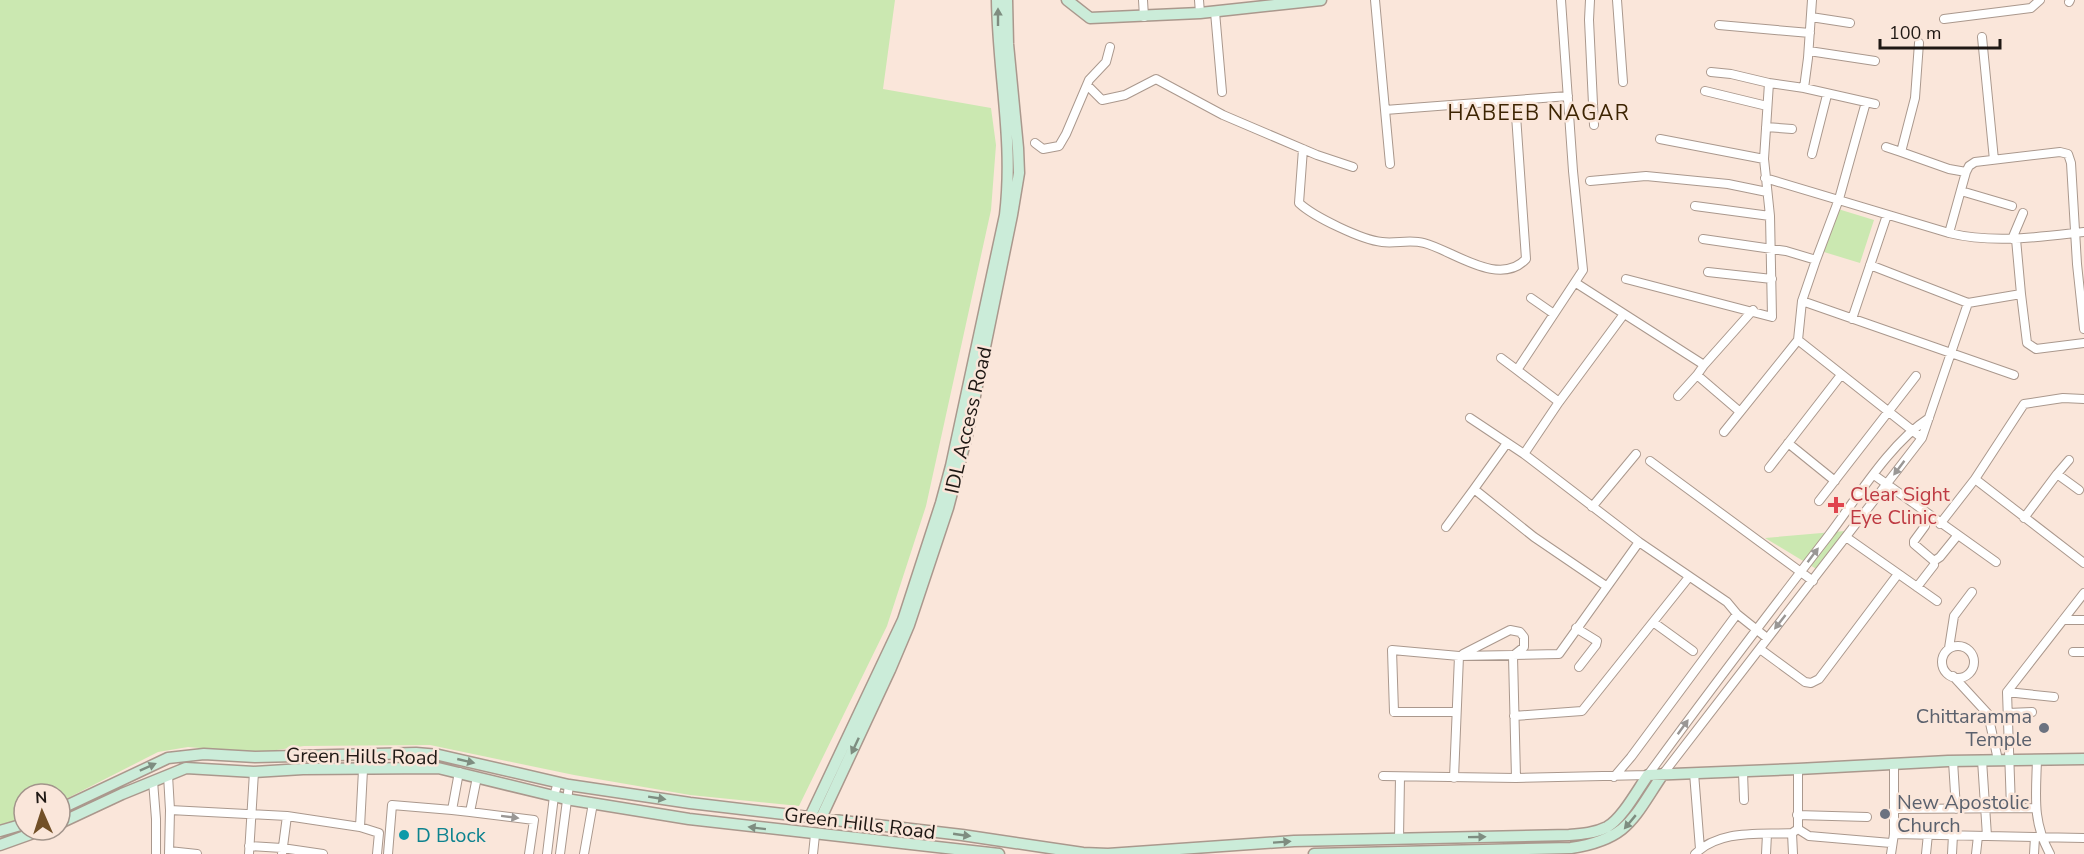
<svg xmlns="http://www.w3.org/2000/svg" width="2084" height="854" viewBox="0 0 2084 854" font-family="'Nunito Sans',sans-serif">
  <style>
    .green { fill: #cbe8b1 }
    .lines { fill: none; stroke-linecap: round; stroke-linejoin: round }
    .street-casing { stroke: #aa988d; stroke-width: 10 }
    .secondary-casing { stroke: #aa988d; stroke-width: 13 }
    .street { stroke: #fff; stroke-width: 8 }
    .secondary { stroke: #cbecd9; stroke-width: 10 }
    .oneway { fill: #7e8d80 }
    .oneway2 { fill: #9a9795 }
    .health-dot { fill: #e0444e; stroke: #fae6da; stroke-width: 2 }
    .worship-dot { fill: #6b7280; stroke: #fae6da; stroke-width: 2 }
    .culture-dot { fill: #0f9aa8; stroke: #fae6da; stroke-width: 2 }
    .labels { text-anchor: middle; stroke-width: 5; stroke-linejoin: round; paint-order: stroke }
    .street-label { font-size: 20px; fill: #1f1814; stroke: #fae6da }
    .health-label { font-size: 20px; fill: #be3a42; stroke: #fae6da; text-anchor: start }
    .worship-label { font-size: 20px; fill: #5b616d; stroke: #fae6da; text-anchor: end }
    .culture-label { font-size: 20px; fill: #0d838f; stroke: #fae6da; text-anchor: start }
    .neighbourhood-label { font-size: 21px; letter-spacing: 1.5px; fill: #3d2402; stroke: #fae6da }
  </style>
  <rect width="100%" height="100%" fill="#fae6da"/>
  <!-- green -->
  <path class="green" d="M0 0H895L883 89 991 108 996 145 991 210 926 506 887 626 799 806 690 795 574 775 430 745 304 746 256 753 188 747 158 752 60 802V794H24V818L0 825Z
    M1838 209 1874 220 1860 263 1824 252Z
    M1845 531 1818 570 1765 538Z"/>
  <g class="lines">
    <defs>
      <path id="street" d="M1143 0 1144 17
        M1199 0 1200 13
        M1375 0 1385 110 1568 96
        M1590 0 1589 20 1594 125
        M1617 0 1623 82
        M2069 2 2070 0
        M1215 12 1222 92
        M1811 17 1850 23
        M1944 19 2031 8 2040 0
        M1719 25 1810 33
        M1982 37 1994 160
        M1919 43 1915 98 1901 152 1949 169 1966 172 1969 166 1975 162 2060 152 2068 154 2071 163 2077 264 2084 329
        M1809 51 1875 61
        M1711 72 1731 74 1769 83
        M1087 85 1102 100 1125 95 1156 79 1223 115 1317 155 1353 167
        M1804 88 1875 104
        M1705 91 1767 106
        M1866 102 1839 199 1816 260 1802 301 2014 375
        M1385 110 1390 164
        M1766 127 1792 129
        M1660 139 1764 159
        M1035 143 1043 149 1059 146 1066 134 1089 80 1106 62 1110 47
        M1886 147 1901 152
        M1303 149 1299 203C1314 217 1362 240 1382 242 1396 244 1409 239 1424 243 1452 250 1499 288 1526 259L1515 101
        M1812 154 1827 95
        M1765 178 1949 233 1966 172
        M1590 181 1646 176 1728 184 1767 192
        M1961 191 2012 206
        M1695 206 1770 216
        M1949 233C1994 244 2039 237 2084 232
        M1703 239 1786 251 1816 260
        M2012 239 2023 213
        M2016 239 2021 294
        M1870 265 1968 303
        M1708 272 1772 279
        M1626 279 1772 317 1770 216 1764 159 1769 83 1804 88 1808 58 1812 0
        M1576 283 1704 365 1753 310
        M1531 298 1554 314
        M1802 301 1798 340 1922 438
        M1852 319 1887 215
        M1501 358 1517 370
        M1704 365 1697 375 1739 411
        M1678 396 1697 375
        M2084 399 2063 398 2024 404 1975 479 2084 563
        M1559 402 1517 370 1583 270 1573 171 1561 0
        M1470 418 1524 454 1639 542 1727 602 1737 614 1767 638
        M1724 432 1798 340
        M1507 443 1474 489 1534 537 1606 586
        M1788 443 1835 481
        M1524 454 1559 402 1624 314
        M1650 461 1813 581
        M1769 468 1841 375
        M2057 474 2069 460
        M1874 475 1996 562
        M1819 501 1916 376
        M1592 507 1636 454
        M2024 518 2057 474 2079 490
        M1940 524 1975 479
        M1925 526 1914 541V544L1934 561 1940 557 1957 536
        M1446 527 1474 489
        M1846 537 1937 601
        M1917 587 1934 565
        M2063 620H2084
        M1653 622 1693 651
        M1576 628 1597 641 1596 645 1579 667
        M1942 662a16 16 0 1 1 32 0a16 16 0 1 1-32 0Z
        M1949 648 1954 616 1972 592
        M1760 649 1805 682 1811 683 1819 679 1898 574
        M2073 652H2084
        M1463 654 1510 630 1520 632 1524 637V647L1514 655
        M1513 656 1516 778
        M1953 676 1988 714 1998 760
        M2007 692 2054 697
        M1455 712H1394L1392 650 1459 656 1559 654 1639 542
        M2008 713 2032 712
        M1514 716 1582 711 1689 577
        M2037 759C2036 796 2032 821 2050 854
        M1982 760 1987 836
        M1953 761 1956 809
        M1743 772 1744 800
        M1694 773 1700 849
        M1663 774 1922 438 1968 303 2021 294 2027 343 2036 349 2084 343
        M168 775 170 810 169 854
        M1383 776 1516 778 1648 775C1707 694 1768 614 1829 535 1857 498 1890 443 1929 418
        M477 777 470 812 534 820 529 854
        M1614 777 1631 757 1737 614
        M1454 778 1459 656
        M153 781 156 819V854
        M2011 808 2007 692 2084 593
        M1894 809 2036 808
        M170 810 287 816 360 827 363 770
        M452 810 470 812
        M1797 815 1867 817
        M360 827 379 833 377 854
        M1798 829 1809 836 1891 843
        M1792 833 1793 854
        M1894 834 2084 838
        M1399 838 1400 777
        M249 846 282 848 323 854
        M169 851 197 854
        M249 854 254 772
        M282 854 287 816
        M388 854 392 805 452 810 459 772
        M547 854 554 796 558 782
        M560 854 569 785
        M584 854 593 803
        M813 854 815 835
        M1695 854C1720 829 1760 835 1792 833L1798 829V769
        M1766 854 1767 834
        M1891 854 1894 834V764
        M1926 854 1928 834
        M1952 854 1953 835
        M1976 854 1978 836
        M2034 854 2035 837"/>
      <path id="secondary" d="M1067 0 1090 18 1200 13 1321 0
        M60 809 168 758 204 754 255 757 416 753 439 755 569 785 690 803 962 835 1083 853 1108 854 1294 841 1569 835C1582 834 1595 833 1607 827 1622 819 1638 789 1648 775L1798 769 1948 761 2084 759
        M810 817 903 620 941 503 951 466 1005 215C1014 141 998 74 997 0
        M821 818 890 670 909 625 948 508 967 435 1012 215 1019 173 1018 148 1008 44 1007 0
        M60 823 122 794 186 768 254 772 303 769 438 768 566 799 689 819 999 854
        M0 831 24 824
        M0 845 42 830
        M1314 854 1571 848C1629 839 1633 818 1663 774"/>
    </defs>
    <!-- street casing -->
    <use href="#street" class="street-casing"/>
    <!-- secondary casing -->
    <use href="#secondary" class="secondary-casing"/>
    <!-- street -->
    <use href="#street" class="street"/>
    <!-- secondary -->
    <use href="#secondary" class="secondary"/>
  </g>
  <!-- one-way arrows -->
  <defs><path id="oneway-solid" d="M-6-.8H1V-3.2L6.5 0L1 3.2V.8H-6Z" transform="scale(1.5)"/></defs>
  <g class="oneway">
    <use href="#oneway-solid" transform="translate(998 17) rotate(-90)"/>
    <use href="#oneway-solid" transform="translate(855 746) rotate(115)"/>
    <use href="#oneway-solid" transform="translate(466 761) rotate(13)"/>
    <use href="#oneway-solid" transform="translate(148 767) rotate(-24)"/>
    <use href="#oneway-solid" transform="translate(657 798) rotate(9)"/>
    <use href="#oneway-solid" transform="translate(1630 822) rotate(130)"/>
    <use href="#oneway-solid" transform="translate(757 828) rotate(-173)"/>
    <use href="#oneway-solid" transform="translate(962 835) rotate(8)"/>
    <use href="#oneway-solid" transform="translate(1477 837) rotate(-1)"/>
    <use href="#oneway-solid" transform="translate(1282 842) rotate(-4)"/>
  </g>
  <g class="oneway2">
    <use href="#oneway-solid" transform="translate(1899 468) rotate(127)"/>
    <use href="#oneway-solid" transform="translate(1813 555) rotate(-53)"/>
    <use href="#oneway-solid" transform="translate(1780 622) rotate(128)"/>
    <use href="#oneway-solid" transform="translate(1683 727) rotate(-54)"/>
    <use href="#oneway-solid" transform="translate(510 817) rotate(7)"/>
  </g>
  <!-- markers -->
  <path class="health-dot" d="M1833 496h6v6h6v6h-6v6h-6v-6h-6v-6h6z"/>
  <g class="worship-dot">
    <circle cx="2044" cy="728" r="6"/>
    <circle cx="1885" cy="814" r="6"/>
  </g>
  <circle class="culture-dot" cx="404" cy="835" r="6"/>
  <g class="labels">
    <!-- street labels -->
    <g class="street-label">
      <text transform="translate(968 420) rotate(-77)" y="7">IDL Access Road</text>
      <text transform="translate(362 756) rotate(1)" y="7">Green Hills Road</text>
      <text transform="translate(860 823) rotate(7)" y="7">Green Hills Road</text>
    </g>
    <!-- health labels -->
    <g class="health-label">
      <text x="1850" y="501">Clear Sight<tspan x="1850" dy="23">Eye Clinic</tspan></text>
    </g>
    <!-- worship labels -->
    <g class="worship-label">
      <text x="2032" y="723">Chittaramma<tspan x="2032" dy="23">Temple</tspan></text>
      <text x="1897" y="809" text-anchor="start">New Apostolic<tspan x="1897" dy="23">Church</tspan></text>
    </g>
    <!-- culture labels -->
    <g class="culture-label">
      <text x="416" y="842">D Block</text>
    </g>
    <!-- neighbourhood labels -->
    <g class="neighbourhood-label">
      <text x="1539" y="120">HABEEB NAGAR</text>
    </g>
  </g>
  <!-- north arrow -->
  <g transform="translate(42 812) rotate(357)"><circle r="28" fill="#fae6da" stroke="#a2948b" stroke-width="1.5"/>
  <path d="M0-4.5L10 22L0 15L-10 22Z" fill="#714f27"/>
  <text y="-9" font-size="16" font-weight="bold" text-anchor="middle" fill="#1f1814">N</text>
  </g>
  <!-- scale -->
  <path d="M1880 39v9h120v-9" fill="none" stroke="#1f1814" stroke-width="3"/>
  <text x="1889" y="39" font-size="18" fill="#1f1814" stroke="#fae6da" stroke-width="4.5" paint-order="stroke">100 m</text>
</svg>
